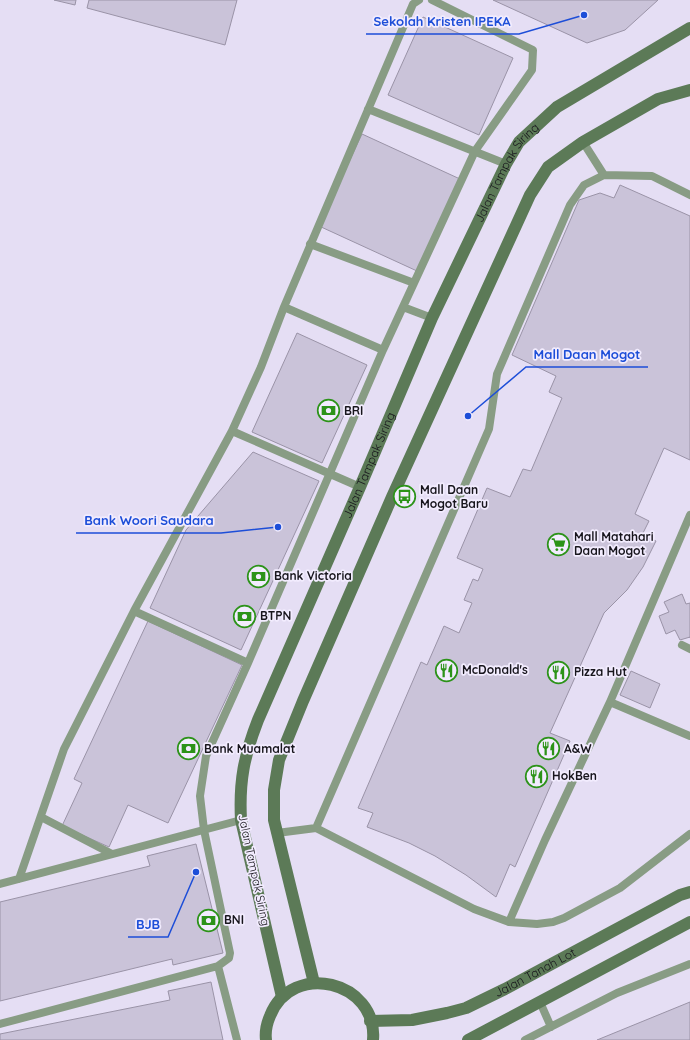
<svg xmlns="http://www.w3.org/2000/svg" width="690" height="1040" viewBox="0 0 690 1040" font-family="Quicksand,sans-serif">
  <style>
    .building { fill: #cac3d9; stroke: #9a93a7 }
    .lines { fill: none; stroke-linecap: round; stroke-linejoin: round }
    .lane { stroke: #889c84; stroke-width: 8 }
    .secondary { stroke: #5c7a57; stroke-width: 12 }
    .labels { text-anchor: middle; stroke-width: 3.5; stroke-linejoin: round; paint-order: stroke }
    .street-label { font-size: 12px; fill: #17151c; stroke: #f2ecfe }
    .poi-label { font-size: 12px; font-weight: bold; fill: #17151c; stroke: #f2ecfe; text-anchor: start }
    .leader { fill: none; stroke: #1d4ed8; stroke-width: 1.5 }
    .callout-dot { fill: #1d4ed8; stroke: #f2ecfe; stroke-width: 1.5 }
    .callout-label { font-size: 13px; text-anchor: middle; font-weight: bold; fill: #1d4ed8; stroke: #f2ecfe; stroke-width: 3.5; stroke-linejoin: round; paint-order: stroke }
  </style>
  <rect width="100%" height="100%" fill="#e5def4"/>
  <!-- building -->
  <path class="building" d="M54 0H76L75 5Z
    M89 0H237L225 45 87 8Z
    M493 0H658L625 30 587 43Z
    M423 17 513 58 479 135 388 95Z
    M362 134 460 179 417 271 319 226Z
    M620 185 690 216V460L664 448 635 514 649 521 642 535 656 541 643 567 627 590 604 613 550 733 570 741 515 867 510 864 496 897 466 875 435 856 409 843 367 827 373 813 358 808 421 662 427 665 444 626 459 633 472 603 464 600 473 579 478 581 483 569 457 558 487 488 510 497 523 469 531 471 562 398 549 392 556 376 512 355 579 200 600 193 614 198Z
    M297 333 367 365 322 463 252 432Z
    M253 452 319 481 241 650 150 608 186 530Z
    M682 594 686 604 690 603V638V637L680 640 675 630 666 634 659 616 669 612 664 602Z
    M148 621 242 665 168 823 128 805 109 847 62 826 82 783 74 779Z
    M631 671 660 684 650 708 620 695Z
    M196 844 223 953 173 965 172 959 0 1001V902L150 866 147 856Z
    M211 982 223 1040H0V1034L170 1000 168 991Z
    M690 1002V1040H597Z"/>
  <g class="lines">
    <!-- lane -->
    <path class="lane" d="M368 109 506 164
      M583 142 604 175
      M310 244 414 283
      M284 307 413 4 419 0
      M403 307 432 318
      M232 431 360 487
      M134 611 232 431 261 367 284 307 383 350
      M682 645 690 649
      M610 702 690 515
      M41 817 112 854
      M316 828 489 429 497 374 570 205 584 185 604 175 652 176 690 195
      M277 833 316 828 474 909 509 922 545 840 610 702 690 736
      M19 879 64 749 134 611 248 663
      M0 884 241 820
      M509 922 537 924 553 922 564 918 620 888 690 834
      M218 966 237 1040
      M540 1002 551 1027
      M0 1024 218 966 229 958 230 953 204 830 200 796 206 756 248 663 383 350 414 283 475 151 532 70 533 50 432 0
      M525 1040 617 993 690 964"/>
    <!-- secondary -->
    <g class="secondary">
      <path d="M314 983 274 820V790L279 760 303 701 392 497 530 195 548 167 583 142 658 99 690 90"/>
      <path id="s1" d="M282 997 241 820C239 781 244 756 258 720L360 487 432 318 506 164 519 142 557 107 690 28"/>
      <path id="s2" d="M370 1021 412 1020 447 1013 466 1008 505 989 680 895 690 892"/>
      <path d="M266 1040C265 1032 267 1023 270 1016 292 960 378 981 373 1040"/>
      <path d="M468 1040 690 922"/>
    </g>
  </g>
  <!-- icons -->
  <defs>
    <symbol id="bank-ring" viewBox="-11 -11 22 22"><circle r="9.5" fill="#f2ecfe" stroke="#2c9319" stroke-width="1.5"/><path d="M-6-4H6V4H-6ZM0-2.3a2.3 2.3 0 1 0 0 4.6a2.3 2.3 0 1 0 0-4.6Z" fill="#2c9319"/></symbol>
    <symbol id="bus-ring" viewBox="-11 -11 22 22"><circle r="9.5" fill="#f2ecfe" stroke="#2c9319" stroke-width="1.5"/><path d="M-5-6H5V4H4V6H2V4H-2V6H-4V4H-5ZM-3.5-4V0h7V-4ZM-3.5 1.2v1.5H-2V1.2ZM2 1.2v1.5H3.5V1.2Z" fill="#2c9319"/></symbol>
    <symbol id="supermarket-ring" viewBox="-11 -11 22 22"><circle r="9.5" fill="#f2ecfe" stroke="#2c9319" stroke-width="1.5"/><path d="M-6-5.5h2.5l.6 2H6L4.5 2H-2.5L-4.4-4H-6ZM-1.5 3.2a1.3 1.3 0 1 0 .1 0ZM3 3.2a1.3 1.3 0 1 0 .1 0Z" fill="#2c9319"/></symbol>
    <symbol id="restaurant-ring" viewBox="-11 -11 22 22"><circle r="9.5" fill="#f2ecfe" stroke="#2c9319" stroke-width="1.5"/><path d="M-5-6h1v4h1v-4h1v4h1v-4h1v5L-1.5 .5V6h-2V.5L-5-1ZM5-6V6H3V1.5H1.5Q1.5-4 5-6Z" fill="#2c9319"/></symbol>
  </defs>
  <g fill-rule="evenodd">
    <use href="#bank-ring" x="316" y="398" width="25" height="25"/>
    <use href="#bus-ring" x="392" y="484" width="25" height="25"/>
    <use href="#supermarket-ring" x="546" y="532" width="25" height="25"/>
    <use href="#bank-ring" x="246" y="564" width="25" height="25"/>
    <use href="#bank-ring" x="232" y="604" width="25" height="25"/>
    <use href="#restaurant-ring" x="434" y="658" width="25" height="25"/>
    <use href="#restaurant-ring" x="546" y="660" width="25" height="25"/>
    <use href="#bank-ring" x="176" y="736" width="25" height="25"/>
    <use href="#restaurant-ring" x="536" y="736" width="25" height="25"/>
    <use href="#restaurant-ring" x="524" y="764" width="25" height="25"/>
    <use href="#bank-ring" x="196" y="908" width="25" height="25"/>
  </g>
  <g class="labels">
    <!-- street labels -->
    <g class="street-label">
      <text dy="4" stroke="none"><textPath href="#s1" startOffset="886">Jalan Tampak Siring</textPath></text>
      <text dy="4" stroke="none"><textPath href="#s1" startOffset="562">Jalan Tampak Siring</textPath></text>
      <text transform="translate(254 870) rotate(78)" y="4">Jalan Tampak Siring</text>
      <text dy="4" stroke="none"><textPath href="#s2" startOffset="175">Jalan Tanah Lot</textPath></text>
    </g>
    <!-- poi labels -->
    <g class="poi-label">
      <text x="344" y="415">BRI</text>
      <text x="420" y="494">Mall Daan<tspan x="420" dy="14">Mogot Baru</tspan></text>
      <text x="574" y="541">Mall Matahari<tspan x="574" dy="14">Daan Mogot</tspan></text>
      <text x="274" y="580">Bank Victoria</text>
      <text x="260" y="620">BTPN</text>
      <text x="462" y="674">McDonald's</text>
      <text x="574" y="676">Pizza Hut</text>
      <text x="204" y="753">Bank Muamalat</text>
      <text x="564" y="753">A&amp;W</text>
      <text x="552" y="780">HokBen</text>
      <text x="224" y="924">BNI</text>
    </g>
  </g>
  <!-- callouts -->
  <path class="leader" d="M584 15L519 34H366M468 416L526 367H648M278 527L221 533H76M196 872L168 937H128"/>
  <g class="callout-dot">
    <circle cx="584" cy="15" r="4"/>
    <circle cx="468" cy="416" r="4"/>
    <circle cx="278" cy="527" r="4"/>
    <circle cx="196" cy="872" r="4"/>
  </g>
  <g class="callout-label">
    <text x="442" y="26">Sekolah Kristen IPEKA</text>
    <text x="587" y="359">Mall Daan Mogot</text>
    <text x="149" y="525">Bank Woori Saudara</text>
    <text x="148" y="929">BJB</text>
  </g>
</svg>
